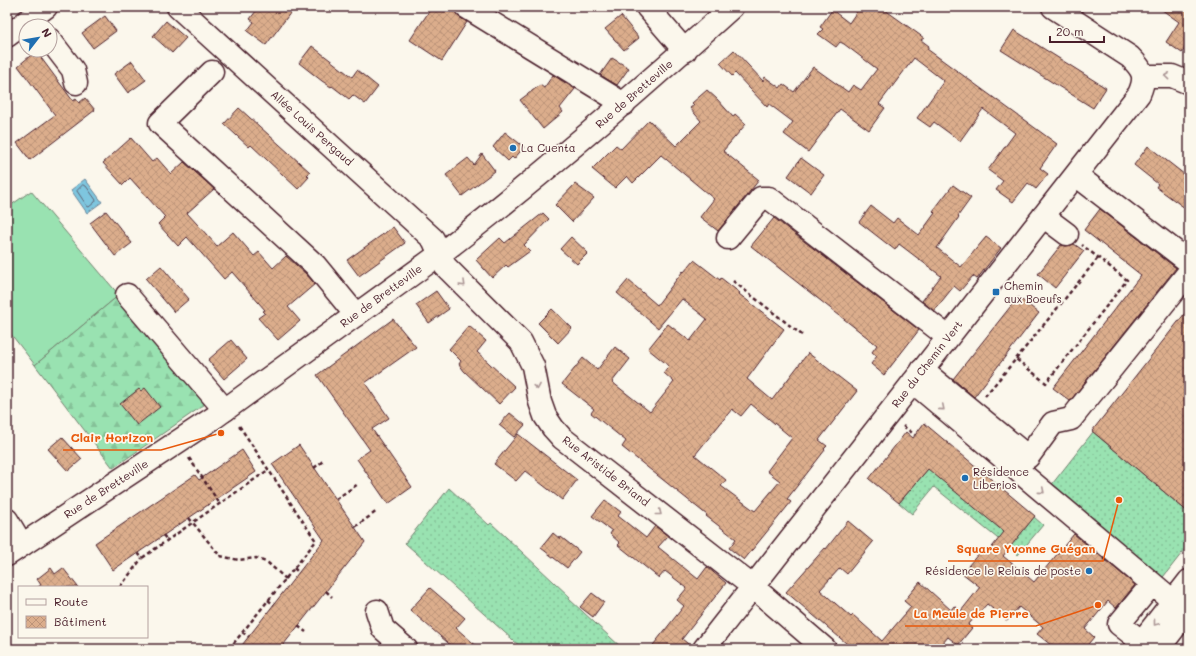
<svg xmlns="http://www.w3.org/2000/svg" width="1196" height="656" viewBox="0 0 1196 656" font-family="Mali,sans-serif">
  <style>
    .grass { fill: #99e2b1; stroke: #72806e }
    .forest { fill: url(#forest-firs); stroke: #72806e }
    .garden { fill: url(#garden-dots); stroke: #72806e }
    .water { fill: #7ec6df; stroke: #698397 }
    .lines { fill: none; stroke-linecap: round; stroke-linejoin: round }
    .shore { stroke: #5f6273; stroke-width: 1 }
    .building { fill: url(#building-cross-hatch); stroke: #4a1f2b; fill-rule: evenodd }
    .minor-casing { stroke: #4a1f2b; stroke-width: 25 }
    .major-casing { stroke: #4a1f2b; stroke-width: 25 }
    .path { stroke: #4a1f2b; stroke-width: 2.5; stroke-dasharray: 4 3; stroke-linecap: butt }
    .minor { stroke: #fbf7ec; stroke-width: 22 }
    .major { stroke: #fbf7ec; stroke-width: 22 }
    .oneway { stroke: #ab9695 }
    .poi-dot { fill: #1f6fb2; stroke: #fbf7ec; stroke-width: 1.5 }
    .labels { text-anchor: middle; stroke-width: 3.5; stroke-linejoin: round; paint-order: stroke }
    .street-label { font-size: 11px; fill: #4a1f2b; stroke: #fbf7ec }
    .poi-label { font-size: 11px; fill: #4a1f2b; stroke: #fbf7ec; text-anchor: start }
    .leader { fill: none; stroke: #e8590c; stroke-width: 1.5 }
    .callout-dot { fill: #e8590c; stroke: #fbf7ec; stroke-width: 1.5 }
    .callout-label { font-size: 12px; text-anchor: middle; font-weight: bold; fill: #e8590c; stroke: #fbf7ec; stroke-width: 3.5; stroke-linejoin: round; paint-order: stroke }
  </style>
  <defs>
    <pattern id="forest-firs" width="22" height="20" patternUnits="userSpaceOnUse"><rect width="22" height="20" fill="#99e2b1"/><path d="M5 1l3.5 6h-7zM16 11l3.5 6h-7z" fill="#85c198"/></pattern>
    <pattern id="garden-dots" width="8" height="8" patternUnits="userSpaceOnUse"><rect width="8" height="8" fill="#99e2b1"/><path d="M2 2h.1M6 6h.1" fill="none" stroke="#85c198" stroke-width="1.8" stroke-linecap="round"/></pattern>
    <pattern id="building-cross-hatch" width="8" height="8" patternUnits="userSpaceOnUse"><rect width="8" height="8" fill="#dbad8c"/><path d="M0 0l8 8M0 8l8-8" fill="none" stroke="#bd9479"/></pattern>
  </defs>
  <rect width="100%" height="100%" fill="#fbf7ec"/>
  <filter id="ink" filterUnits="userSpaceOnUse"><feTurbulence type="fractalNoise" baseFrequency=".025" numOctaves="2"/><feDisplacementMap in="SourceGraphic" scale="8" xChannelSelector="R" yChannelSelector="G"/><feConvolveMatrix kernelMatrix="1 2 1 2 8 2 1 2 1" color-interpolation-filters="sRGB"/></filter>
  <g filter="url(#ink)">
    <!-- grass -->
    <path class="grass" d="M31 191 119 295 35 365 7 329V208Z"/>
    <!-- forest -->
    <path class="forest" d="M119 295 211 400 113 468 35 365Z"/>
    <!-- garden -->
    <path class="garden" d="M1093 432 1189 513V544L1160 581 1049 488Z
      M928 469 1034 517 1043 525 1018 555 934 487 912 514 899 503Z
      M449 488 489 525 491 523 570 597 569 599 623 649H523L405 543Z"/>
    <!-- water -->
    <path class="water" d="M85 179 102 202 87 213 71 190Z"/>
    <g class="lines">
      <!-- shore -->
      <path class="shore" d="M83 185 86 186 96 200 95 202 89 207 87 206 77 191Z"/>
    </g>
    <!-- building -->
    <path class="building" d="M259 7H284L291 12 266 45 247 31 254 22 250 19Z
      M432 7H452L459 17 467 22 442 61 410 40Z
      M860 7H881L924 38 921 40 929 46 927 49 1057 144 1040 168 1048 174 1036 189 1028 183 1013 202 996 190 1003 181 988 170 1015 133 983 109 960 141 934 122 930 127 917 118 944 81 914 58 879 104 885 108 869 130 840 109 808 152 784 134 793 122 769 104 767 107 735 73 732 76 720 63 734 50 763 81 765 77 780 88 783 84 794 92 813 67 848 92 853 85 861 90 877 69 844 44 840 42 836 47 818 34 823 29 820 27 832 10 849 23Z
      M1158 7H1189V42L1182 53 1166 42 1179 22Z
      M105 16 116 31 93 48 82 33Z
      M621 16 639 38 624 50 605 29Z
      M166 21 186 38 172 53 153 36Z
      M1014 30 1106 88 1093 108 1001 50Z
      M312 46 352 77 357 70 378 87 365 104 353 95 349 99 332 86 331 87 322 81 299 63Z
      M36 51 73 101 76 99 79 103 85 98 95 110 30 160 17 143 55 115 18 66Z
      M612 58 629 68 617 85 600 75Z
      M132 61 146 80 128 93 114 74Z
      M553 75 575 89 560 108 563 112 543 129 520 100 540 85 544 88Z
      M707 90 717 99 733 117 735 114 746 124 723 151 759 180 718 231 700 217 714 199 661 155 633 183 627 176 615 188 592 169 616 145 621 149 649 120 676 146 701 121 690 108 694 105 692 103Z
      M239 108 310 172 307 175 309 177 298 189 251 145 249 147 224 124Z
      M505 132 524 147 514 159 512 157 508 161 493 147Z
      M131 138 152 162 157 158 171 174 184 162 214 189 187 213 217 246 233 232 254 256 259 252 273 268 286 256 306 274 315 284 288 307 300 321 278 340 258 318 265 313 263 311 265 310 232 272 224 279 187 237 178 246 158 224 165 217 130 178 123 185 103 163Z
      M1148 146 1189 178V211L1156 187 1158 184 1134 165Z
      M482 154 495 171 462 196 446 175 468 158 474 165Z
      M801 158 824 175 811 193 788 176Z
      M575 184 594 198 572 222 555 205Z
      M953 185 971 198 958 216 959 217 937 248 961 267 986 237 1001 248 977 279 973 276 960 291 954 286 934 311 922 301 941 276 899 244 895 250 859 222 871 206 893 223 897 218 919 235 935 213 933 211Z
      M1100 209 1176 268 1070 401 1053 388 1141 275 1084 230Z
      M106 211 132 243 115 256 90 223Z
      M543 213 549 219 524 245 530 251 508 267 506 265 492 278 476 260 500 238 505 243Z
      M774 218 919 330 884 375 871 364 877 356 872 352 877 345 751 246Z
      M393 227 405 243 359 276 347 260Z
      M571 237 588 253 577 264 560 249Z
      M1074 244 1084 251 1055 288 1038 274 1061 245 1066 246Z
      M694 260 720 280 721 278 740 293 739 294 784 329 747 379 772 400 808 353 857 391 819 440 827 446 824 449 825 450 787 499 791 502 744 560 729 548 736 539 706 516 707 515 622 447 626 441 591 413 594 409 562 384 583 358 597 370 615 347 630 359 612 382 650 412 674 382 664 373 669 366 648 349 668 324 690 341 707 319 682 299 658 328 617 293 628 280 657 305 683 271 684 272ZM751 404 792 438 767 471 780 481 755 511 721 486 726 480 695 455 732 409 741 416Z
      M161 266 189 299 174 312 146 279Z
      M436 291 449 309 429 323 416 305Z
      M1018 297 1039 313 974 397 953 379Z
      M1189 308V513L1092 431Z
      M552 309 572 328 558 343 538 323Z
      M393 319 416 347 365 383 389 418 372 429 412 487 388 504 357 459 370 450 317 375Z
      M469 326 486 341 477 352 515 387 499 404 464 371 459 364 461 361 449 349Z
      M231 340 247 359 224 379 208 360Z
      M145 388 160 407 137 425 120 404 139 389 141 391Z
      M510 413 525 425 514 437 499 425Z
      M924 423 1035 516 1003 556 1034 582 1074 534 1135 585 1116 608 1108 601 1085 629 1094 637 1084 649H1056L1037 634 1043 627 1019 607 1007 621 987 604 968 625 972 628 958 645 948 637 938 649H853L786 592 825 548 826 549 848 521 873 542 847 574 840 568 820 590 851 617 853 615 882 641 911 607 904 601 920 582 951 610 954 606 961 611 980 587 962 573 980 552 989 551 1004 532 928 469 899 503 869 479 906 432 913 438Z
      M518 434 577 480 562 500 525 471 516 481 494 464Z
      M62 437 82 459 68 471 48 449Z
      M299 445 365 542 280 649H239L324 540 272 464Z
      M242 450 256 472 113 570 95 543 195 475 199 480Z
      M605 500 621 512 618 516 646 538 655 526 668 536 658 547 698 579 707 567 726 583 682 639 692 647V649H650L684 606 677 600 687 588 665 571 659 578 618 545 620 543 610 534 612 531 592 516Z
      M553 533 560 539 561 537 580 552 567 568 541 548Z
      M51 568 55 574 63 568 78 587H38L41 585 37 579Z
      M430 588 465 618 456 628 480 649H455L410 610Z
      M592 593 604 602 593 617 580 607Z"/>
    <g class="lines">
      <defs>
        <path id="minor" d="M178 7 433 239 445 266 521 342 533 366 540 402 545 416 553 428 562 438 752 586 825 649
          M466 7 624 104
          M647 7 685 51
          M7 36 46 7
          M50 40 73 70 76 83
          M212 72 160 123 315 265 356 315
          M1144 76H1172L1189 83
          M1076 175 1189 262
          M1043 216 1067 234
          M728 238 761 198H769L948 337
          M127 295 225 410
          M922 370 1028 457 1053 423 1071 419 1189 272
          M913 382 1173 601
          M7 520 22 545
          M377 611 383 629 406 649
          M1142 642 1119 624 1152 584
          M704 649 1139 94C1147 76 1143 70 1130 57L1053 7"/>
        <path id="major" d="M7 555 215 417 440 254C541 177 638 92 732 7
          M1136 649 1189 581
          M1158 649 1189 609"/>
      </defs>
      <!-- minor casing -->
      <use href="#minor" class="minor-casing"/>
      <!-- major casing -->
      <use href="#major" class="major-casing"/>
      <!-- path -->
      <path class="path" d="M733 281 802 335
        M1016 359 1098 258
        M985 396 1016 359 1046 383 1127 280 1082 245
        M903 426 915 435
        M189 458 220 504
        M314 468 323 461
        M336 499 358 484
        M189 518 220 556 239 560 256 558 268 563 286 579
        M355 527 377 511
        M163 535 167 540
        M138 553 142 558 268 470
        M294 568 299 573
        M120 587 142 558
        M326 591 332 597
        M268 600 274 605
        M298 626 306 632
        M242 632 249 637
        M229 649 316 541 238 424"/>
      <!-- minor -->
      <use href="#minor" class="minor"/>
      <!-- major -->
      <use href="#major" class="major"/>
    </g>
    <!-- one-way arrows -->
    <defs><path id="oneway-chevron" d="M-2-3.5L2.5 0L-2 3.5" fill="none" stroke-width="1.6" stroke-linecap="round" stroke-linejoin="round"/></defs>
    <g class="oneway">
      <use href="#oneway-chevron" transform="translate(1167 76) rotate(-174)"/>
      <use href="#oneway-chevron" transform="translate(463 284) rotate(44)"/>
      <use href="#oneway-chevron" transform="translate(537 387) rotate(80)"/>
      <use href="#oneway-chevron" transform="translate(942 408) rotate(40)"/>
      <use href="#oneway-chevron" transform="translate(1042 491) rotate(40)"/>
      <use href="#oneway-chevron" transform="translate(659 513) rotate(38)"/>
      <use href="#oneway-chevron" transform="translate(1156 623) rotate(128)"/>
    </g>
  </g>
  <!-- markers -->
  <g class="poi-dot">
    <circle cx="513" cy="148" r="4"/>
    <rect x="992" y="288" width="8" height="8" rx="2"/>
    <circle cx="965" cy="478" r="4"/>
    <circle cx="1089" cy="571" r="4"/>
  </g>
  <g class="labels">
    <!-- street labels -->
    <g class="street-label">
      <text transform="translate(634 94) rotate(-41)" y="4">Rue de Bretteville</text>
      <text transform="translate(312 128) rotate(42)" y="4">Allée Louis Pergaud</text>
      <text transform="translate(381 296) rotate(-36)" y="4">Rue de Bretteville</text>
      <text transform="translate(927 364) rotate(-52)" y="4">Rue du Chemin Vert</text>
      <text transform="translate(606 471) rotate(38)" y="4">Rue Aristide Briand</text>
      <text transform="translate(106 489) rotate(-33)" y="4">Rue de Bretteville</text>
    </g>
    <!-- poi labels -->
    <g class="poi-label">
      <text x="521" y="152">La Cuenta</text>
      <text x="1004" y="290">Chemin<tspan x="1004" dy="13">aux Boeufs</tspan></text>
      <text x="973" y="476">Résidence<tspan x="973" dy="13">Liberios</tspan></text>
      <text x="1081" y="575" text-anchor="end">Résidence le Relais de poste</text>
    </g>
  </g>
  <!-- callouts -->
  <path class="leader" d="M221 433L161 450H63M1119 500L1103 561H948M1098 605L1036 626H905"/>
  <g class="callout-dot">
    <circle cx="221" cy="433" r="4"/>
    <circle cx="1119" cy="500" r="4"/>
    <circle cx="1098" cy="605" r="4"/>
  </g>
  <g class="callout-label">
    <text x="112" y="442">Clair Horizon</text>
    <text x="1026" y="553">Square Yvonne Guégan</text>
    <text x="971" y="618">La Meule de Pierre</text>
  </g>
  <!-- margin -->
  <rect width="1196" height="656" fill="none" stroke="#fbf7ec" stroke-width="24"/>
  <rect x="12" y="12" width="1172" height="632" fill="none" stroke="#4a1f2b" stroke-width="1.5" filter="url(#ink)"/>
  <!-- legend -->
  <rect x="18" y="586" width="130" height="52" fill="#fbf7ec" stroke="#b4a19f"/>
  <rect x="26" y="599" width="20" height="6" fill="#fbf7ec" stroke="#b4a19f"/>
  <text x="54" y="606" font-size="12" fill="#4a1f2b">Route</text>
  <rect x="26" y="616" width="20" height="12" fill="url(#building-cross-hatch)" stroke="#b4a19f"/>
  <text x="54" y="626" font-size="12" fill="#4a1f2b">Bâtiment</text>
  <!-- north arrow -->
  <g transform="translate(38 38) rotate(59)"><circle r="19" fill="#fbf7ec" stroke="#b4a19f"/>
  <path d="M0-3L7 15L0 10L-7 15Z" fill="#1f6fb2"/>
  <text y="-6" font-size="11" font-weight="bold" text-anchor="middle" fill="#4a1f2b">N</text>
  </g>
  <!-- scale -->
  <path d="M1050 36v6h54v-6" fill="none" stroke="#4a1f2b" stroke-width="2"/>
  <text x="1056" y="36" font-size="12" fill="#4a1f2b" stroke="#fbf7ec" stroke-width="3" paint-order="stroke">20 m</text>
</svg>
